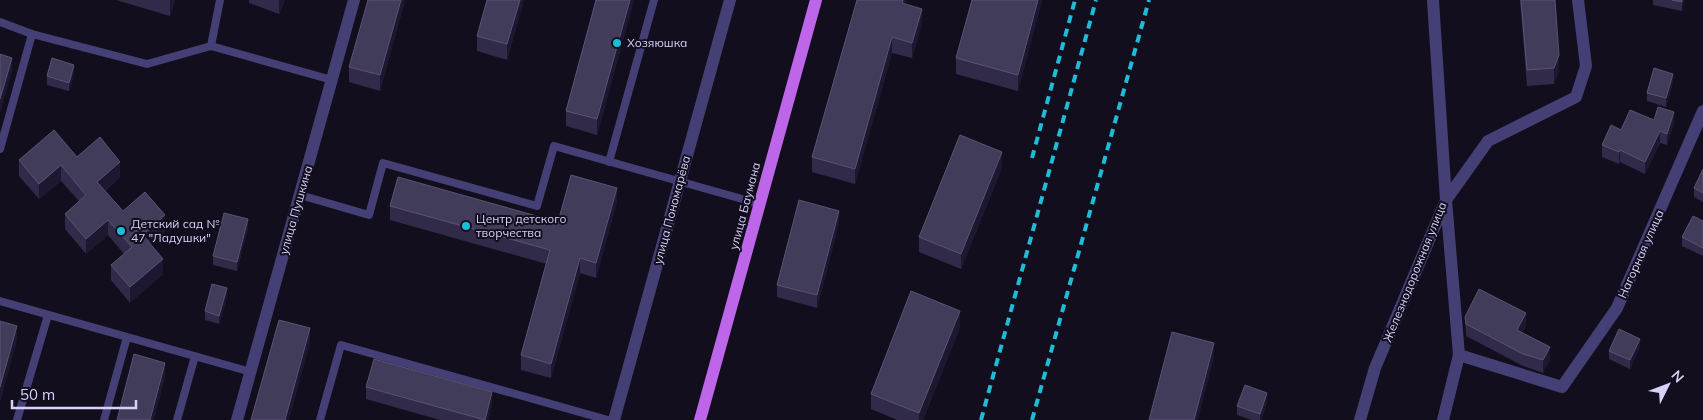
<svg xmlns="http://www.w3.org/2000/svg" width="1703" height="420" viewBox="0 0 1703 420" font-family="Mulish,sans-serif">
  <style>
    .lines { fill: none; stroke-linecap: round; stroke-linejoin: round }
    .lane { stroke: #444075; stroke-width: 8 }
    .street { stroke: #444075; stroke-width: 12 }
    .primary { stroke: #be66ea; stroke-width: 12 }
    .rail { stroke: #1ebcd7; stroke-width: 4; stroke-dasharray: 8 6; stroke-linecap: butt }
    .wall { fill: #312a48 }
    .shaded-wall { fill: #1d172f }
    .building { fill: #423c5b; stroke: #5a5374 }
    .poi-dot { fill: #1ebcd7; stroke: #120e1d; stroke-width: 2 }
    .labels { text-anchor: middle; stroke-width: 4; stroke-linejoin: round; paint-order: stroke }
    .poi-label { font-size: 12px; fill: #d7d1f9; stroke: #120e1d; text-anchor: start }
    .street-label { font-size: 12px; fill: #d7d1f9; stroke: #120e1d }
  </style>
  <rect width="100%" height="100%" fill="#120e1d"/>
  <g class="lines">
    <!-- lane -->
    <path class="lane" d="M0 22 32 34 147 64 211 46 332 80
      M211 46 220 0
      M0 149 32 34
      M609 162 654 0
      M300 195 369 215 383 163 537 206 554 146 760 204
      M0 301 251 372
      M17 420 48 315
      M104 420 127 337
      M177 420 195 356
      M320 420 341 345 608 420"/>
    <!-- street -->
    <path class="street" d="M1459 355 1562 387 1617 308 1703 111
      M237 420 354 0
      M614 420 730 0
      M1360 420 1375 368 1446 200 1433 0
      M1443 420 1459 355 1446 200 1488 141 1576 97 1586 66 1578 0"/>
    <!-- primary -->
    <path class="primary" d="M700 420 816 0"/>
    <!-- rail -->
    <path class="rail" d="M1032 158 1075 0
      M981 420 1096 0
      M1032 420 1149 0"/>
  </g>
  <!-- wall -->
  <path class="wall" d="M116 0H175L170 16Z
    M249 0H285L279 14 249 3Z
    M405 0 380 91 349 82V67Z
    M524 0 507 60 477 51V36Z
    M596 0H634L597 135 566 126V111Z
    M972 0H1042L1018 91 956 74V58Z
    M1520 0H1555L1559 71 1554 84 1527 86Z
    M1653 0H1684L1682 11 1653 5Z
    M906 4 922 24 912 58 892 53 855 184 812 172V157Z
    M74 74 69 91 47 85V76Z
    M1673 82 1666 107 1647 101V93Z
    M1654 120 1674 123 1667 145 1660 143 1645 174 1620 162 1619 164 1602 157V145L1621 130Z
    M77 157 120 177 105 191 123 211 165 231 150 244 163 274 130 303 111 280V265L124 254 108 235 86 254 65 229V214L79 201 61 181 39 199 19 176V160Z
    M1002 168 961 269 919 252V237Z
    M1703 169V202L1694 197V188Z
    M617 202 596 278 580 273 551 378 521 370V355L547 264 390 220V206L558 222Z
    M1703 221V256L1682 246V237Z
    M839 223 817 308 777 297V285Z
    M248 228 237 271 213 265V256Z
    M227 297 219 324 205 320V311Z
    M1465 317 1526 326 1522 333 1550 360 1543 373 1523 366 1466 336Z
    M960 327 923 420H897L871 409V394Z
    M1640 347 1630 369 1609 359V351Z
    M366 387 492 405 488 420H440L366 399Z
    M1267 402 1261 420H1252L1237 415V406Z"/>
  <!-- shaded-wall -->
  <path class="shaded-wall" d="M170 0H175L170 16Z
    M279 0H285L279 14Z
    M401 0H405L380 91V75Z
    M520 0H524L507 60V44Z
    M630 0H634L597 135V119Z
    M903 0H907L902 19V3Z
    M1038 0H1042L1018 91V75Z
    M1682 0H1684L1682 11Z
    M922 9V24L912 58V43Z
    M892 37V53L855 184V169Z
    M1559 55V71L1554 84V68Z
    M12 58V72L0 113V99Z
    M74 65V74L69 91V83Z
    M1673 74V82L1666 107V98Z
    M1674 112V123L1667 145V134Z
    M1660 131V143L1645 174V162Z
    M1620 150V162L1619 164V152Z
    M1002 152V168L961 269V254Z
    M120 162V177L97 197V182Z
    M61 165V181L39 199V184Z
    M617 188V202L596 278V263Z
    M839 211V223L817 308V295Z
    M165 215V231L143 251V235Z
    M248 219V228L237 271V262Z
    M108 220V235L86 254V239Z
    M580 258V273L551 378V364Z
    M163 259V274L130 303V287Z
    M227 288V297L219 324V316Z
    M960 311V327L923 420H919V413Z
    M1526 313V326L1517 343V330Z
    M17 326V341L0 403V387Z
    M310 328V344L289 420H285Z
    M1640 339V347L1630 369V360Z
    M1214 343V358L1198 420H1194Z
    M1550 347V360L1543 373V360Z
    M165 363V378L154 420H150Z
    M492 392V405L488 420H485Z
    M1267 393V402L1261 420H1260V414Z"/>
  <!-- building -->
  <path class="building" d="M368 0H401L380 75 349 67Z
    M487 0H520L507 44 477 36Z
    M596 0H630L597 119 566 111Z
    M857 0H903L902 3 922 9 912 43 892 37 855 169 812 157Z
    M972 0H1038L1018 75 956 58Z
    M1521 0H1555L1559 55 1554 68 1527 70Z
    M1672 0H1682V2Z
    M0 54 12 58 0 99Z
    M52 58 74 65 69 83 47 76Z
    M1654 68 1673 74 1666 98 1647 93Z
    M1658 107 1674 112 1667 134 1660 131 1645 162 1620 150 1619 152 1602 145 1611 125 1621 130 1630 110 1654 120Z
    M54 130 77 157 100 137 120 162 97 182 123 211 145 192 165 215 143 235 163 259 130 287 111 265 132 247 108 220 86 239 65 214 86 195 61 165 39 184 19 160Z
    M960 135 1002 152 961 254 919 237Z
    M1703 169V193L1694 188Z
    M571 175 617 188 596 263 580 258 551 364 521 355 550 250 390 206 398 177 558 222Z
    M799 200 839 211 817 295 777 285Z
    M224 213 248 219 237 262 213 256Z
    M1693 216 1703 221V248L1682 237Z
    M212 284 227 288 219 316 205 311Z
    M1479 289 1526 313 1517 330 1550 347 1543 360 1523 354 1466 324 1465 317Z
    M911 291 960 311 919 413 871 394Z
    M279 320 310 328 285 420H251Z
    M0 321 17 326 0 387Z
    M1619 329 1640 339 1630 360 1609 351Z
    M1172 332 1214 343 1194 420H1149Z
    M134 354 165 363 150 420H117Z
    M374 359 492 392 485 420 366 387Z
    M1245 385 1267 393 1260 414 1237 406Z"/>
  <!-- markers -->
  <g class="poi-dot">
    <circle cx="617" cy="43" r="5"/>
    <circle cx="466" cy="226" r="5"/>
    <circle cx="121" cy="231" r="5"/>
  </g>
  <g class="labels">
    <!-- poi labels -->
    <g class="poi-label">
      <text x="627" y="47">Хозяюшка</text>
      <text x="476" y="223">Центр детского<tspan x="476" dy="14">творчества</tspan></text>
      <text x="131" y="228">Детский сад №<tspan x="131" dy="14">47 "Ладушки"</tspan></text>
    </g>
    <!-- street labels -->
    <g class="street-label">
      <text transform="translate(745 206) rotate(-75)" y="4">улица Баумана</text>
      <text transform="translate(296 210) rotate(-74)" y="4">улица Пушкина</text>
      <text transform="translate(672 210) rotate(-75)" y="4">улица Пономарёва</text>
      <text transform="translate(1641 254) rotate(-66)" y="4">Нагорная улица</text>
      <text transform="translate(1415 272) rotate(-68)" y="4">Железнодорожная улица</text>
    </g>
  </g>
  <!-- north arrow -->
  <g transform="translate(1668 385) rotate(48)" stroke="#120e1d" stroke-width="4" paint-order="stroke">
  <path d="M0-4L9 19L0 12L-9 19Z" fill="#d7d1f9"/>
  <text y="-8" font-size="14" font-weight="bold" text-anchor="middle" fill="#d7d1f9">N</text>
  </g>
  <!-- scale -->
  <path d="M12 400v8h124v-8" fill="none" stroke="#d7d1f9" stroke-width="2.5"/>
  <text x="20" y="400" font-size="15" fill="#d7d1f9" stroke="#120e1d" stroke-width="4" paint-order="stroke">50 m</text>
</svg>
